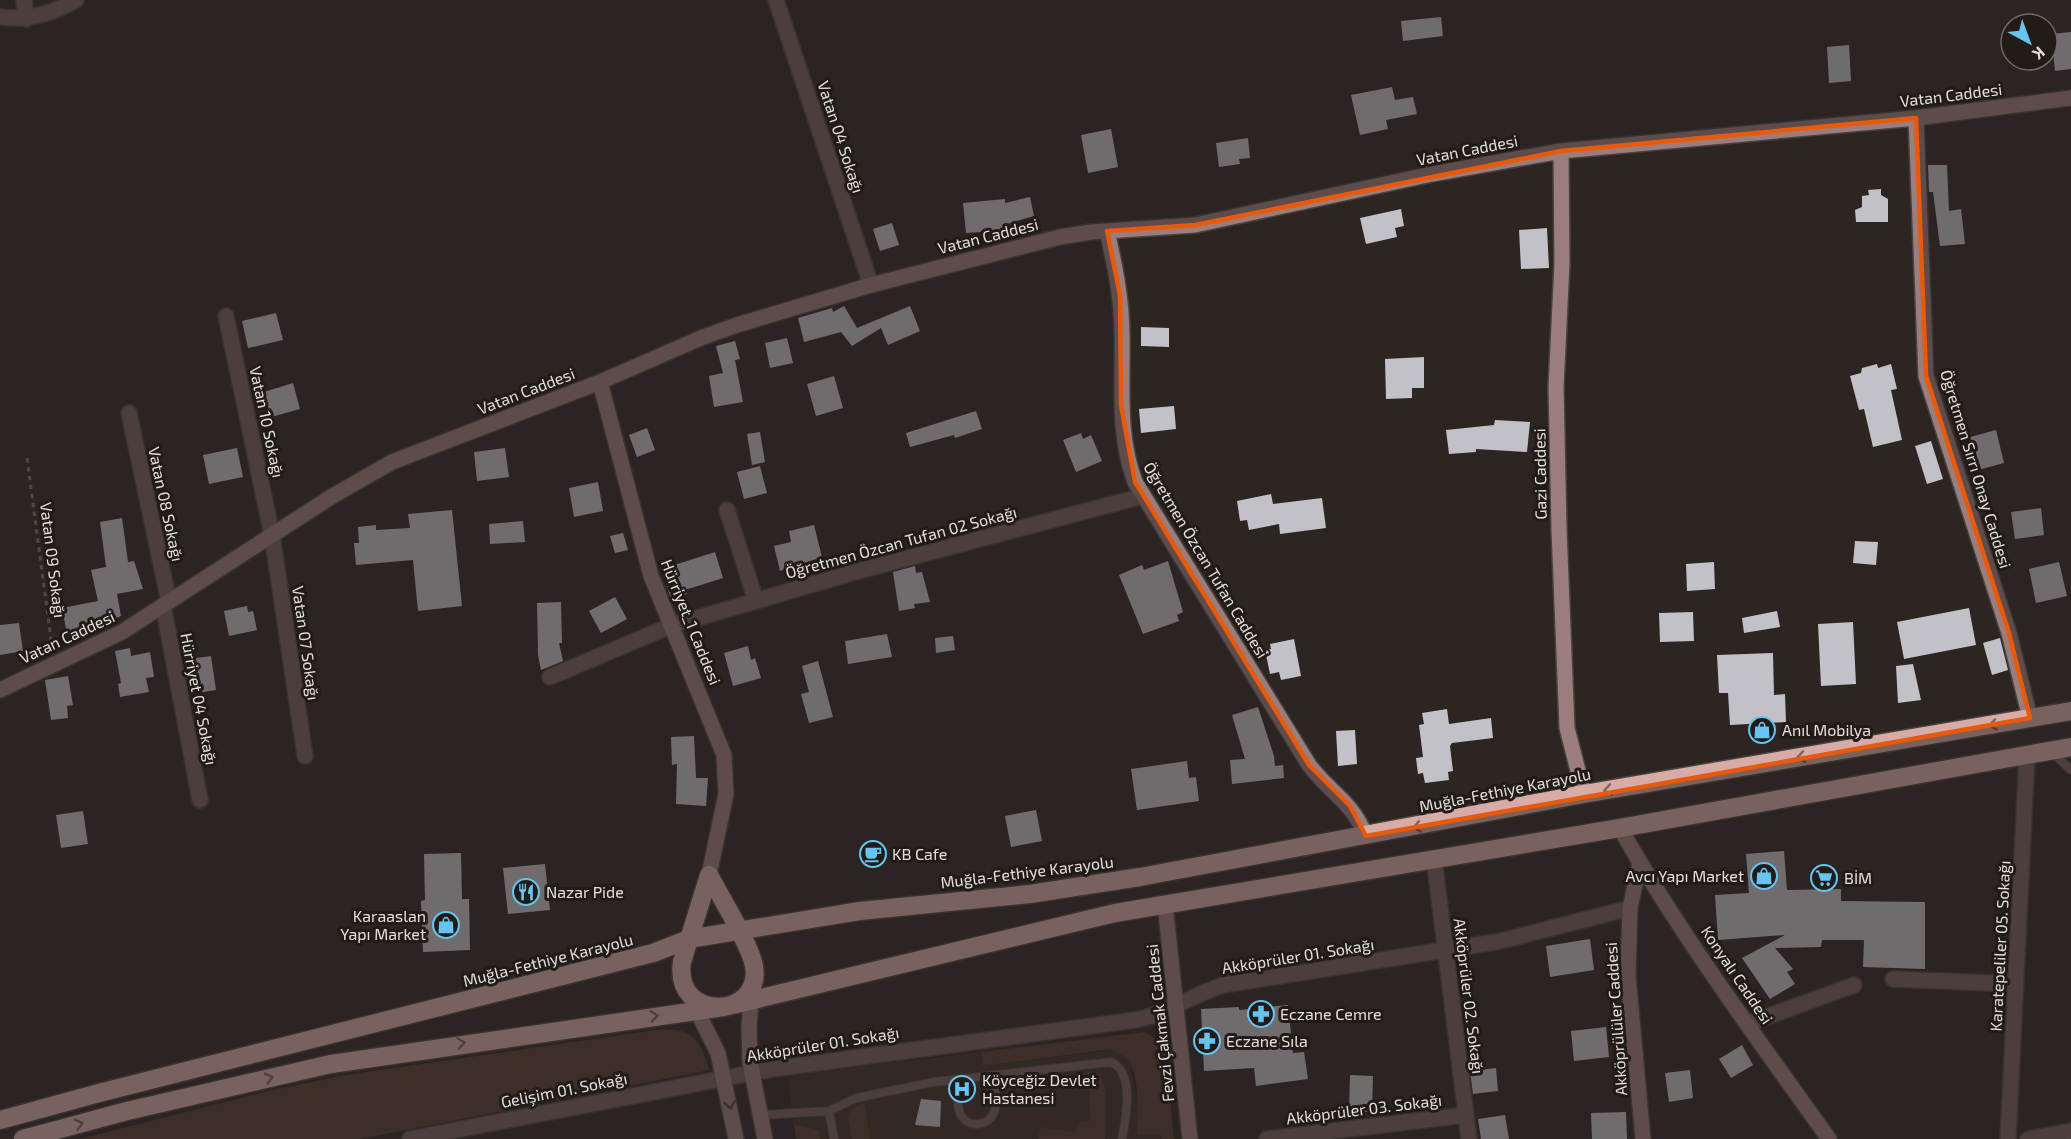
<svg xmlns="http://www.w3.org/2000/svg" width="2071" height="1139" viewBox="0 0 2071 1139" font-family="'Exo 2',sans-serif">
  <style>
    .built { fill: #3a2f29 }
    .green { fill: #523a2e }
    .building { fill: #c3c1c8 }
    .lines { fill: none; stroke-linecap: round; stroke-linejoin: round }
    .lane-casing { stroke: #494340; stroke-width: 10 }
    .street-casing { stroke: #494340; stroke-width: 18 }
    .secondary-casing { stroke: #494340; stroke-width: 18 }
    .highway-casing { stroke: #494340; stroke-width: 21 }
    .path { stroke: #7a7472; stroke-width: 3; stroke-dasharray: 4.5 4.5; stroke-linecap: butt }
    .lane { stroke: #715e5d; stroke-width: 8 }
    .street { stroke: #715e5d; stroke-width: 15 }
    .secondary { stroke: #9b7d7b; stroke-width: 15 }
    .highway { stroke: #d8aba7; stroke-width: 18 }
    .oneway { stroke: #7d6460 }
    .oneway2 { stroke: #4c3e3b }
    .marked { fill: none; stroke: #e8590c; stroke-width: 4.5; stroke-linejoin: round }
    .labels { text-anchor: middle; stroke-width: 6; stroke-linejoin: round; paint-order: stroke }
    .street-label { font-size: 16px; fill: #e4dfdd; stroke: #221c19 }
    .poi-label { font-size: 16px; fill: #e4dfdd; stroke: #221c19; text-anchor: start }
  </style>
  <rect width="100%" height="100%" fill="#2c2522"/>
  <!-- built -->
  <path class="built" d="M1113 1050 1121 1053 1130 1063 1137 1105 1161 1134 1162 1139H820L818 1130 794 1124 788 1083 795 1075 981 1052 984 1066Z"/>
  <!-- green -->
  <path class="green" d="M663 1029C695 1029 700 1042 710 1070L360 1139H80L277 1089 346 1075Z
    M1145 1032 1164 1045 1174 1139H1162L1161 1134 1137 1135C1137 1107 1145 1049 1104 1050L983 1066 981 1052Z
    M1087 1071 1099 1074 1106 1089 1105 1139H1038L1041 1127 1073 1132 1078 1127 1080 1121 1091 1120Z
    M864 1103 870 1139H852L848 1116 852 1109Z
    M794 1124 819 1130 820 1139H796Z"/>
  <!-- building -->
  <path class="building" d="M1441 17 1443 36 1403 41 1401 21Z
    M2071 32V69L2055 71 2051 34Z
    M1849 45 1851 81 1829 83 1827 47Z
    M1392 87 1395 100 1413 97 1417 114 1386 120 1388 129 1360 135 1351 95Z
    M1111 129 1118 167 1088 173 1081 135Z
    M1248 138 1250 158 1239 159 1240 164 1219 167 1216 143Z
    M1928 165H1947L1949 211 1961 209 1965 244 1940 246 1933 192H1929Z
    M1881 189V195L1888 199V222H1856L1855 210 1862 207V196L1869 195 1868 190Z
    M1030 197 1034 216 1007 224 1008 230 966 233 963 203 1005 199V203Z
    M1401 209 1404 226 1395 228 1397 237 1366 244 1360 218Z
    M892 223 899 245 880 251 873 229Z
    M1547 228 1549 268 1521 269 1519 230Z
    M844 306 857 328 910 306 920 331 888 345 881 328 852 346 841 332 804 342 798 318 832 308 833 312Z
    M276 313 283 340 248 348 242 321Z
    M1141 327 1169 328V347L1141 346Z
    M787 338 793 363 770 368 765 343Z
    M735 341 740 359 735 360 743 402 714 407 709 376 723 373 716 346Z
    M1424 357V388H1412V398L1386 399 1385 359Z
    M1877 364 1878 368 1891 364 1897 389 1891 390 1902 440 1873 447 1864 409 1859 410 1850 376 1861 373 1862 368Z
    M834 376 843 408 816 416 807 384Z
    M293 383 300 409 271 417 264 392Z
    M1174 406 1176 429 1141 433 1139 409Z
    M976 411 982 429 955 438 954 435 910 447 906 433Z
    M1495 420 1530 422 1527 452 1476 449V452L1449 454 1446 430 1494 425Z
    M647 428 655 450 637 457 629 435Z
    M1996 430 2004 463 1978 470 1970 437Z
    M760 432 765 462 752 465 747 434Z
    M1081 433 1083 439 1091 435 1102 461 1076 472 1063 440Z
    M1931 441 1943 479 1927 484 1915 446Z
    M237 448 243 477 209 484 203 455Z
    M505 448 509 477 477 481 474 452Z
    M760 466 767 493 744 499 737 472Z
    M598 482 603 511 574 517 569 488Z
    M1271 494 1273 504 1322 498 1326 528 1280 534 1279 524 1249 530 1247 520 1240 521 1237 501Z
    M2041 508 2044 535 2015 539 2011 512Z
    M452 510 462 606 418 611 413 560 356 565 354 543H359L358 527 376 525V530L410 528 408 514Z
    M122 518 128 562 134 561 143 589 117 594 121 616 88 630 67 634 62 608 98 601 91 570 106 567 100 522Z
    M523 521 525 542 490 544 489 524Z
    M814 525 822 557 780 571 774 546 791 542 789 531Z
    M623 533 628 550 615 553 610 536Z
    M1855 541 1878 542 1876 565 1853 563Z
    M715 552 723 578 685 590 687 594 671 599 662 569Z
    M1168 561 1183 612 1177 615 1179 621 1143 634 1119 575 1142 565 1144 570Z
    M1714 562 1715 589 1687 591 1686 564Z
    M2059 562 2067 596 2036 603 2029 569Z
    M915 566 916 573 922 572 930 602 914 604 915 608 899 611 893 572Z
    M615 597 627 619 601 633 589 611Z
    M561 602 562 643H559L563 661 541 670 538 655 537 603Z
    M247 606 248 612 253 611 257 630 229 636 224 611Z
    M1969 608 1976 645 1904 659 1897 622Z
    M1777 611 1780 627 1744 633 1742 618Z
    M1693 612 1694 641 1660 642 1659 613Z
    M1853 622 1856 684 1821 686 1818 624Z
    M19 623 23 651 0 655V625Z
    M887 634 892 657 848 664 845 641Z
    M953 636 955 650 936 653 935 638Z
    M2000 638 2008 670 1992 675 1983 643Z
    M1294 639 1301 676 1281 680 1279 672 1270 674 1265 650 1271 649 1270 644Z
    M748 646 751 660 755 658 761 678 733 686 724 653Z
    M130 648 131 656 150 652 154 677 146 678 149 692 120 697 118 684 121 683 115 651Z
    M1773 653 1774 695 1785 694 1786 722 1730 725 1728 693H1719L1717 655Z
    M211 656 216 690 190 694 183 660Z
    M818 661 833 717 809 723 801 694 809 692 802 666Z
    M1913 664 1921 700 1898 703 1896 666Z
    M68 676 73 705 67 706 68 718 51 720 45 680Z
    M1258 707 1274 756 1275 766 1283 765 1284 778 1232 784 1230 760 1245 759 1232 715Z
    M1447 709 1449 724 1491 718 1493 738 1452 743 1450 746 1453 771 1448 772 1449 780 1425 783 1423 773 1418 774 1416 758 1423 757 1419 725 1424 724 1422 713Z
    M1355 730 1357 764 1338 766 1336 731Z
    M694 736 696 778H708L706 806 676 804 677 764 672 765 671 737Z
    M1187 761 1189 778 1196 777 1199 801 1137 810 1131 769Z
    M1036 810 1042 841 1011 847 1005 816Z
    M83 811 88 844 61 848 56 815Z
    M1784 851 1787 890 1841 889V901L1925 902V969L1863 967 1864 940H1822L1821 947 1775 948 1793 969 1787 972 1795 984 1770 999 1742 958 1785 935 1718 940 1715 895 1749 893 1746 854Z
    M461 853 462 899H469L470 950 423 952 421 901 425 900 424 854Z
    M545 864 550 910 508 914 503 868Z
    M1590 939 1594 970 1550 977 1546 946Z
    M1288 1005 1293 1053 1304 1052 1308 1079 1256 1086 1254 1068 1204 1071 1201 1009 1239 1007V1010Z
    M1606 1027 1609 1057 1574 1061 1571 1031Z
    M1742 1045 1753 1065 1731 1078 1719 1059Z
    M1496 1068 1498 1091 1473 1094 1470 1071Z
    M1690 1070 1693 1098 1669 1102 1665 1073Z
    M1350 1075 1373 1076 1372 1112H1349Z
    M921 1099 941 1101 940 1127 915 1125Z
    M1626 1112 1627 1139H1592L1591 1113Z
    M1505 1115 1509 1139H1481L1478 1119Z"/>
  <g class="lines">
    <defs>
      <path id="lane" d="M2052 752 2071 770
        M958 1080C958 1090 956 1103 960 1113 967 1130 992 1126 995 1109 997 1098 994 1086 993 1075
        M829 1111 834 1139
        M760 1115 829 1111 856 1098 934 1082 1111 1062C1135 1072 1126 1118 1122 1139"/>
      <path id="street" d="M24 0 26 19
        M776 0 871 285
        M0 17C28 21 52 14 76 0
        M226 316 272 535 305 756
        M129 413 169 602
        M727 510 756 601
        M163 605 200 800
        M550 677 670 626 855 572 1143 496
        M1434 858 1469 1139
        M1893 979 2016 984
        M1747 1024 1854 985
        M410 1139 773 1069 1135 1020C1167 1014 1192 995 1223 985L1501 941 1630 908
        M1267 1139 1466 1115
        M2008 1139 2027 755
        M2028 1139 2071 1131"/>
      <path id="secondary" d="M1916 118 1926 376 2009 633 2030 718
        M1561 151 1562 263 1556 387 1559 529 1567 728 1584 794
        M1107 231C1115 266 1122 300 1122 336 1123 386 1117 434 1135 482L1309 765C1332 795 1350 799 1366 836
        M600 382 651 576 724 755 726 794 709 875
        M0 690 122 632 331 497 392 462 600 382 703 337 737 325 871 285 1060 237 1091 232 1195 225 1432 174 1561 151 1916 118 2071 98
        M1620 828C1681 936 1757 1038 1829 1139
        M1640 862 1630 908 1628 975 1643 1139
        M1165 904 1190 1139
        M752 991 749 1026 750 1062 765 1139
        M693 1003 718 1053 736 1139"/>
      <path id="highway" d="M709 875C720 896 751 946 754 966 763 1019 673 1023 682 962Z
        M0 1120 99 1093 653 953 689 939 713 935 860 911 1030 894 1140 877 1584 794 2071 711
        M23 1139 127 1111 331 1064 724 1007 1115 913 1620 828 2071 747"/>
    </defs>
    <!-- lane casing -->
    <use href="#lane" class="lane-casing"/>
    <!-- street casing -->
    <use href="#street" class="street-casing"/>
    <!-- secondary casing -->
    <use href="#secondary" class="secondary-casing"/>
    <!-- highway casing -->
    <use href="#highway" class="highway-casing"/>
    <!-- path -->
    <path class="path" d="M27 458 52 647"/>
    <!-- lane -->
    <use href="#lane" class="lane"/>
    <!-- street -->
    <use href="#street" class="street"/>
    <!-- secondary -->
    <use href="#secondary" class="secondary"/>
    <!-- highway -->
    <use href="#highway" class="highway"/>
  </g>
  <!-- one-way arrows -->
  <defs><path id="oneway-chevron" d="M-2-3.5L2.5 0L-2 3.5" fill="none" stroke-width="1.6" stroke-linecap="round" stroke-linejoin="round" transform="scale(1.5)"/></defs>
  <g class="oneway">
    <use href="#oneway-chevron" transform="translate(1993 725) rotate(170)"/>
    <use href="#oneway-chevron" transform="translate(1801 757) rotate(170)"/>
    <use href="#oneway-chevron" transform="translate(1608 790) rotate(170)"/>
    <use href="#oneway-chevron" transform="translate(1417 827) rotate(169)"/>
    <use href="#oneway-chevron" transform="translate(654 1016) rotate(-7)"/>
    <use href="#oneway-chevron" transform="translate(461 1043) rotate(-8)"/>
    <use href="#oneway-chevron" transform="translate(269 1078) rotate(-13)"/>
    <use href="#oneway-chevron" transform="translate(79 1124) rotate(-15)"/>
  </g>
  <use class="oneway2" href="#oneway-chevron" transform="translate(730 1105) rotate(80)"/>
  <!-- marked area -->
  <path d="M0 0H2071V1139H0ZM1916 118 1926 376 2009 633 2030 718 1366 836 1350 806 1309 765 1135 482 1121 405 1120 295 1107 231 1195 225 1561 151Z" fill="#2c2522" fill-opacity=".55" fill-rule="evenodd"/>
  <path class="marked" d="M1916 118 1926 376 2009 633 2030 718 1366 836 1350 806 1309 765 1135 482 1121 405 1120 295 1107 231 1195 225 1561 151Z"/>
  <!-- icons -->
  <defs>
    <symbol id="shop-ring" viewBox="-11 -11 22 22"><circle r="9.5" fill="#221c19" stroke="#67c4f0" stroke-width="1.5"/><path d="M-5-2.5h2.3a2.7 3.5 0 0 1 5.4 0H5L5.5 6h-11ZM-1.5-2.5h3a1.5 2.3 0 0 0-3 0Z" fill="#67c4f0"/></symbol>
    <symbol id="cafe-ring" viewBox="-11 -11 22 22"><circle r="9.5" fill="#221c19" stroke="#67c4f0" stroke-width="1.5"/><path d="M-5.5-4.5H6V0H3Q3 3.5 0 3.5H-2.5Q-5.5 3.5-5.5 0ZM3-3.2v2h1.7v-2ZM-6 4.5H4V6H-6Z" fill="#67c4f0"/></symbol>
    <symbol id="supermarket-ring" viewBox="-11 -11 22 22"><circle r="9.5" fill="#221c19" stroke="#67c4f0" stroke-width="1.5"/><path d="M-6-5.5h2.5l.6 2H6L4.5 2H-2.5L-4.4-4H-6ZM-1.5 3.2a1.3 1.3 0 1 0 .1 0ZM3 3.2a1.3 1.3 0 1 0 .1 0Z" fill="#67c4f0"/></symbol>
    <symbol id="restaurant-ring" viewBox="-11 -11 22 22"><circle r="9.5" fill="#221c19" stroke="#67c4f0" stroke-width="1.5"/><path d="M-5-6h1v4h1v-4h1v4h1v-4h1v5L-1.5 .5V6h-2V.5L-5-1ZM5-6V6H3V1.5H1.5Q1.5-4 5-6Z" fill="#67c4f0"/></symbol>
    <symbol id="pharmacy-ring" viewBox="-11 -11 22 22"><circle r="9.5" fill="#221c19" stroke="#67c4f0" stroke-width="1.5"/><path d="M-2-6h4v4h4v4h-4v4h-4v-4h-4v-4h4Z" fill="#67c4f0"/></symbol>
    <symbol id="hospital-ring" viewBox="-11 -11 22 22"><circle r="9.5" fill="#221c19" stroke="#67c4f0" stroke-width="1.5"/><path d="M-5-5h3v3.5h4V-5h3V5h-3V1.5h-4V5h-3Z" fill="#67c4f0"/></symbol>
  </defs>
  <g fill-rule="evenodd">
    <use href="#shop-ring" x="1747" y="715" width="30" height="30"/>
    <use href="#cafe-ring" x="858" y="839" width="30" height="30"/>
    <use href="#shop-ring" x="1749" y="861" width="30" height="30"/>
    <use href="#supermarket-ring" x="1809" y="863" width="30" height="30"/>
    <use href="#restaurant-ring" x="511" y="877" width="30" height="30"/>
    <use href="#shop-ring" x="431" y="910" width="30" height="30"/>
    <use href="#pharmacy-ring" x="1246" y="999" width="30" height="30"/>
    <use href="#pharmacy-ring" x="1192" y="1026" width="30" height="30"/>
    <use href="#hospital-ring" x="947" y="1074" width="30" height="30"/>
  </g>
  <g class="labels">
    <!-- street labels -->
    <g class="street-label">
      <text transform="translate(1951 95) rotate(-7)" y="6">Vatan Caddesi</text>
      <text transform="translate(841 137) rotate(72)" y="6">Vatan 04 Sokağı</text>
      <text transform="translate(1467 150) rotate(-11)" y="6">Vatan Caddesi</text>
      <text transform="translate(988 236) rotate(-14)" y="6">Vatan Caddesi</text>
      <text transform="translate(526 391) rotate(-21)" y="6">Vatan Caddesi</text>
      <text transform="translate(267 422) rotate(78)" y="6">Vatan 10 Sokağı</text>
      <text transform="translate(1976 469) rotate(73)" y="6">Öğretmen Sırrı Onay Caddesi</text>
      <text transform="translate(1540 474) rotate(-91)" y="6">Gazi Caddesi</text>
      <text transform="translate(166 504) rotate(78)" y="6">Vatan 08 Sokağı</text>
      <text transform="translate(901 542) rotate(-15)" y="6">Öğretmen Özcan Tufan 02 Sokağı</text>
      <text transform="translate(53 560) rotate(83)" y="6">Vatan 09 Sokağı</text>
      <text transform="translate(1206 560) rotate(59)" y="6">Öğretmen Özcan Tufan Caddesi</text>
      <text transform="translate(691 622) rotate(68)" y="6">Hürriyet_1 Caddesi</text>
      <text transform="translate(67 637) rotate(-25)" y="6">Vatan Caddesi</text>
      <text transform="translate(306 643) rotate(82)" y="6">Vatan 07 Sokağı</text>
      <text transform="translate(199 699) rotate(79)" y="6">Hürriyet 04 Sokağı</text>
      <text transform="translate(1505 790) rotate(-11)" y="6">Muğla-Fethiye Karayolu</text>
      <text transform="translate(1027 872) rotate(-7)" y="6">Muğla-Fethiye Karayolu</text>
      <text transform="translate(2000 946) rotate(-87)" y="6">Karatepeliler 05. Sokağı</text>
      <text transform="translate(1298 956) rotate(-9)" y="6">Akköprüler 01. Sokağı</text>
      <text transform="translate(548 960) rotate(-14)" y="6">Muğla-Fethiye Karayolu</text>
      <text transform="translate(1737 975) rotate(56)" y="6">Konyalı Caddesi</text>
      <text transform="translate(1469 996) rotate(83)" y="6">Akköprüler 02. Sokağı</text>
      <text transform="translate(1616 1019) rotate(-94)" y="6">Akköprülüler Caddesi</text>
      <text transform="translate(1160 1023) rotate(-96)" y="6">Fevzi Çakmak Caddesi</text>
      <text transform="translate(823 1044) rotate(-9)" y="6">Akköprüler 01. Sokağı</text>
      <text transform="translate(564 1090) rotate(-11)" y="6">Gelişim 01. Sokağı</text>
      <text transform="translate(1364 1109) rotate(-7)" y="6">Akköprüler 03. Sokağı</text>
    </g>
    <!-- poi labels -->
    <g class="poi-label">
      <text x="1782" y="736">Anıl Mobilya</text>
      <text x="892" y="860">KB Cafe</text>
      <text x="1744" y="882" text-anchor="end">Avcı Yapı Market</text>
      <text x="1844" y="884">BİM</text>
      <text x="546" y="898">Nazar Pide</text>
      <text x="426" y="922" text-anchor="end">Karaaslan<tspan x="426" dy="18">Yapı Market</tspan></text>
      <text x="1280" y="1020">Eczane Cemre</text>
      <text x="1226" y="1047">Eczane Sıla</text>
      <text x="982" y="1086">Köyceğiz Devlet<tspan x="982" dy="18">Hastanesi</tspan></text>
    </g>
  </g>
  <!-- north arrow -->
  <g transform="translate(2029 42) rotate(139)"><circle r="28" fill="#221c19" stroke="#706a67" stroke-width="1.5"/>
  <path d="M0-4.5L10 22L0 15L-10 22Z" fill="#67c4f0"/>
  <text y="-9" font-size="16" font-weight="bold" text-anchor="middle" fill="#e4dfdd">K</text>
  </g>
</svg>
